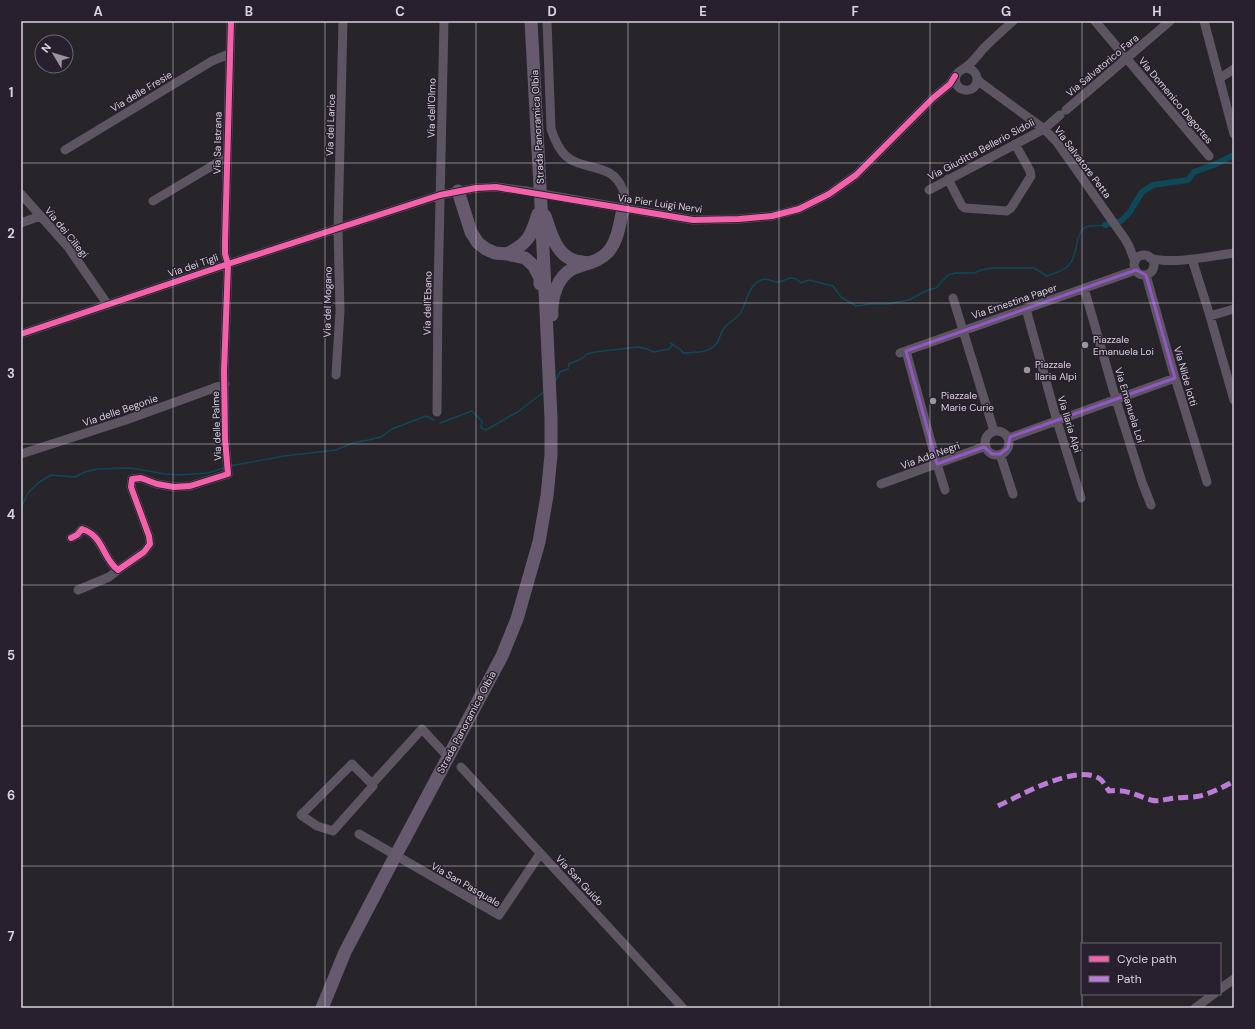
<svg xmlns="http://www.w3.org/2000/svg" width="1255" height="1029" viewBox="0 0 1255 1029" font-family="'DM Sans',sans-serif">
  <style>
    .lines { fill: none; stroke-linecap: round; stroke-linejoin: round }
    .stream { stroke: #0e495a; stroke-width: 1.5 }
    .canal { stroke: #0e495a; stroke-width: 6 }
    .minor { stroke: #5d5562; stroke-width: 9 }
    .highway { stroke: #685a6e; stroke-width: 13 }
    .minor-bridge { stroke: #5d5562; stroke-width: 9 }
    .highway-bridge { stroke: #685a6e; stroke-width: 13 }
    .quiet { stroke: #bd7bd9; stroke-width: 5; stroke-dasharray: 10 5; stroke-linecap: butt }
    .cycleway-casing { stroke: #28202e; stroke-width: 8 }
    .cycleway { stroke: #f560ab; stroke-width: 6 }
    .marked { fill: none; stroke: #9256c6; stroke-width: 3; stroke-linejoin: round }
    .grid { fill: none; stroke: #d7d2db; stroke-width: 1; stroke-opacity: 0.55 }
    .poi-dot { fill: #99959d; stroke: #28202e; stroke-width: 1.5 }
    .labels { text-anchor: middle; stroke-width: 3; stroke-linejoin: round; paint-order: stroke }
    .street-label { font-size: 10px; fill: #d7d2db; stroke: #28202e }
    .poi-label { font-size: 10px; fill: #d7d2db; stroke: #28202e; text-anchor: start }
    .neatline { fill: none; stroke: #d7d2db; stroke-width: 1.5 }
    .grid-label { font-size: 13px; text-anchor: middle; font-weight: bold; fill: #d7d2db }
  </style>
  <rect width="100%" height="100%" fill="#27242a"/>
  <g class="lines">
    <!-- stream -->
    <path class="stream" d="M555 382 560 372 568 369 569 364 581 359 587 354 595 352 638 347 647 349 654 352 669 349 672 346 671 343 681 350 683 353C694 352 709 354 717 343 720 338 721 331 725 327 730 321 737 319 741 312 747 301 748 286 761 280 768 277 773 283 779 282 789 279 792 274 801 283L809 280 833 286 841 297 856 306 871 304H888L909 300 928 290 936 288 948 275 955 273H974L981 270 993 268H1034L1047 276C1054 273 1064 271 1069 265 1078 256 1075 231 1086 227 1092 225 1100 226 1105 225
      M440 423 472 411 482 421 481 428 486 430 519 411 545 391
      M230 466 284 456 336 450 352 443 368 440 381 437 392 429 426 416 434 420
      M21 508 28 493 38 483 51 475 75 477 85 472 97 469 131 468 165 474 178 475 208 473 224 468"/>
    <!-- canal -->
    <path class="canal" d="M1105 225 1121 221 1130 212 1142 192 1153 185 1188 180 1194 172 1216 164 1234 155"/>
    <!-- minor -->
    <path class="minor" d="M547 21 551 129C554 138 558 149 566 156 584 172 612 161 623 190 625 195 623 203 623 209
      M1095 21 1209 156
      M1204 21 1234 134
      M965 68C982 69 980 92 965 90 957 89 953 81 957 74 959 70 963 70 966 67 973 62 978 55 983 49 993 39 1003 30 1013 21
      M1220 78 1234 69
      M977 79 981 83 1044 129 1056 141 1125 239 1129 246 1135 262
      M1066 110 1170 21
      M65 150 212 61 229 54
      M948 179 962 206 965 208 1007 211 1011 208 1031 176 1030 171 1015 144
      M929 190 1044 129 1060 115
      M21 194 68 247 108 305
      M565 198 693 220 739 219 772 216 799 209 829 194 856 175 933 98 950 84 955 76
      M153 201 222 160 227 159
      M21 223 40 216
      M1134 265a10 10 0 1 1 20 0a10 10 0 1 1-20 0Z
      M1150 258C1172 265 1210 256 1234 253
      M1192 259 1210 316 1234 400
      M1146 275 1175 378 1207 482
      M1084 288 1117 403 1142 482 1151 505
      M953 298 994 431
      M1026 309 1057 421 1081 498
      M1210 316 1234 309
      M21 334 228 264 440 195 476 188 496 187 526 191
      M906 351 937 464 945 490
      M900 353 1136 270
      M336 375 340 311 338 229 343 21
      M437 412 438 292 444 21
      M985 443a12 12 0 1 1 24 0a12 12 0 1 1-24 0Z
      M1008 437H1012L1175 378
      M21 454 126 420 225 384
      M1000 454 1013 494
      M881 484 986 446
      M71 538 77 535 82 529C104 536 102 558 118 570L144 552 150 544 149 536 131 487 132 479 141 478 157 484 174 487 190 486 228 474 225 439 224 371 228 264 225 254V241L231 21
      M78 590 109 577 118 570
      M352 764 372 784 373 786 333 831 317 826 301 815Z
      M461 767 683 1008
      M372 784 422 729 448 757
      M359 834 499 915 540 854
      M1220 989 1234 979
      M1195 1008 1214 994"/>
    <!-- highway -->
    <path class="highway" d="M458 191 471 232 478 243 486 249 495 253 507 254 525 258 534 266 540 278V284
      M545 216C551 232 555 253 573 260 578 262 584 262 589 263
      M507 254C528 243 531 237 538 214
      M552 315C551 299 557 277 572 269 584 263 598 263 608 252 618 241 620 222 623 209
      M404 840 502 656 517 619 539 542 547 496 551 455V418L541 205 531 21
      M322 1008 345 952 390 866"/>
    <!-- minor-bridge -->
    <path class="minor-bridge" d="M526 191 565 198"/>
    <!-- highway-bridge -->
    <path class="highway-bridge" d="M390 866 404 840"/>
    <!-- quiet -->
    <path class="quiet" d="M998 806C1021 795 1077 763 1100 779 1103 781 1106 787 1109 791 1127 789 1135 795 1151 800 1158 802 1162 800 1169 799 1179 797 1190 798 1200 796 1211 793 1224 787 1234 781"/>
    <defs>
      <path id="cycleway" d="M21 334 228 264 440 195 476 188 496 187 693 220 739 219 772 216 799 209 829 194 856 175 933 98 950 84 955 76
        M71 538 77 535 82 529C104 536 102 558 118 570L144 552 150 544 149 536 131 487 132 479 141 478 157 484 174 487 190 486 228 474 225 439 224 371 228 264 225 254V241L231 21"/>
    </defs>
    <!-- cycleway casing -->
    <use href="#cycleway" class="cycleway-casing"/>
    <!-- cycleway -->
    <use href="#cycleway" class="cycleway"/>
  </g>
  <!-- marked area -->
  <path class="marked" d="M1136 270 1146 275 1175 378 1010 437 1008 448 1000 454H992L984 447 937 464 906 351Z"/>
  <!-- grid -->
  <path class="grid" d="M173 21V1008M325 21V1008M476 21V1008M628 21V1008M779 21V1008M930 21V1008M1082 21V1008M21 163H1234M21 303H1234M21 444H1234M21 585H1234M21 726H1234M21 866H1234"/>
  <!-- markers -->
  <g class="poi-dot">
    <circle cx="1085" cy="345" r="4"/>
    <circle cx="1027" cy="370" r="4"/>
    <circle cx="933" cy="401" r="4"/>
  </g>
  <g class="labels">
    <!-- street labels -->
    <g class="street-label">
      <text transform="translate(1102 65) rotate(-40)" y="4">Via Salvatorico Fara</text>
      <text transform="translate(141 91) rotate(-31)" y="4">Via delle Fresie</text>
      <text transform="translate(1176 100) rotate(50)" y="4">Via Domenico Degortes</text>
      <text transform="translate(431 108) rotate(-89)" y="4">Via dell'Olmo</text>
      <text transform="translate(330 125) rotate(-88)" y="4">Via del Larice</text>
      <text transform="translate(537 127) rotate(-93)" y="4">Strada Panoramica Olbia</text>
      <text transform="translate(217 143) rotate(-89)" y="4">Via Sa Istrana</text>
      <text transform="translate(981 149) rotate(-28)" y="4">Via Giuditta Bellerio Sidoli</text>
      <text transform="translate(1083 162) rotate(53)" y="4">Via Salvatore Petta</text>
      <text transform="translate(660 203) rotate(8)" y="4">Via Pier Luigi Nervi</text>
      <text transform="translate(67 232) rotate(51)" y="4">Via dei Ciliegi</text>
      <text transform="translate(193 265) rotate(-19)" y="4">Via dei Tigli</text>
      <text transform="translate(1014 301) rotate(-19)" y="4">Via Ernestina Paper</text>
      <text transform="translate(327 302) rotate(-89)" y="4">Via del Mogano</text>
      <text transform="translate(427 303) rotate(-89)" y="4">Via dell'Ebano</text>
      <text transform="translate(1186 376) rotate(74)" y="4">Via Nilde Iotti</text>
      <text transform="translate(1130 405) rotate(73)" y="4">Via Emanuela Loi</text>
      <text transform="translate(120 410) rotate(-19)" y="4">Via delle Begonie</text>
      <text transform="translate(1070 424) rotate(73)" y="4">Via Ilaria Alpi</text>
      <text transform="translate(216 426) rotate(-92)" y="4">Via delle Palme</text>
      <text transform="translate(930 455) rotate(-20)" y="4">Via Ada Negri</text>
      <text transform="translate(466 722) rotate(-62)" y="4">Strada Panoramica Olbia</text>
      <text transform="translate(580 880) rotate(47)" y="4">Via San Guido</text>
      <text transform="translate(466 884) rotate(30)" y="4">Via San Pasquale</text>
    </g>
    <!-- poi labels -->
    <g class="poi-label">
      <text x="1093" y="343">Piazzale<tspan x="1093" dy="12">Emanuela Loi</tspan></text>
      <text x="1035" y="368">Piazzale<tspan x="1035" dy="12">Ilaria Alpi</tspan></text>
      <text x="941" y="399">Piazzale<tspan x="941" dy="12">Marie Curie</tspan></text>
    </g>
  </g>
  <!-- border -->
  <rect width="1255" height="1029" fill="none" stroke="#28202e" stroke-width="44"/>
  <!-- legend -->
  <rect x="1081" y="943" width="140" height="52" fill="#28202e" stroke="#6e6773"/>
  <rect x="1089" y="956" width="20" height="6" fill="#f560ab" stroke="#6e6773"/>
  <text x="1117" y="963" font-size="12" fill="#d7d2db">Cycle path</text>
  <rect x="1089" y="976" width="20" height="6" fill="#bd7bd9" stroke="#6e6773"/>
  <text x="1117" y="983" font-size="12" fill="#d7d2db">Path</text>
  <!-- north arrow -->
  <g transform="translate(54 54) rotate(308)"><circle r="19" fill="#28202e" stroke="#6e6773"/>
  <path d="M0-3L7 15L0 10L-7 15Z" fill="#99959d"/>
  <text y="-6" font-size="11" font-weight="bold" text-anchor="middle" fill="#d7d2db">N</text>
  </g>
  <rect x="22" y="22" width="1211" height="985" class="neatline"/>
  <g class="grid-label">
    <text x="98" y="16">A</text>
    <text x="249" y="16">B</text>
    <text x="400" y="16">C</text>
    <text x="552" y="16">D</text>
    <text x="703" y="16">E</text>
    <text x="855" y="16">F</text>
    <text x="1006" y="16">G</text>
    <text x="1157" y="16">H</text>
    <text x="11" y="97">1</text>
    <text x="11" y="238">2</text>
    <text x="11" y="378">3</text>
    <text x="11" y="519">4</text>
    <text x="11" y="660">5</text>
    <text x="11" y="800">6</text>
    <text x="11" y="941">7</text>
  </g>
</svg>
